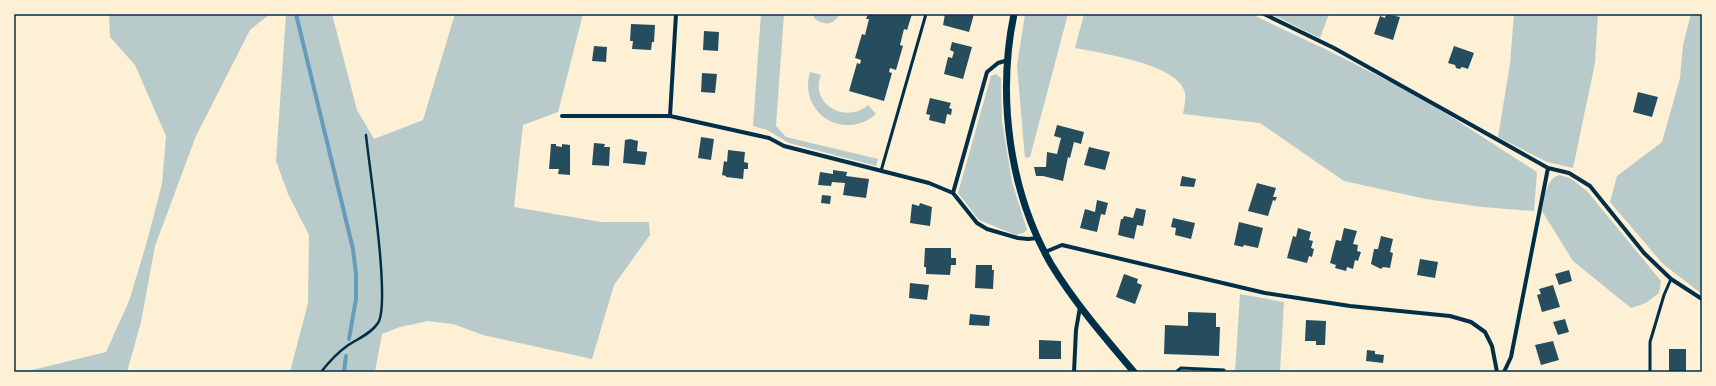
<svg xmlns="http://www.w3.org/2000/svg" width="1716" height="386" viewBox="0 0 1716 386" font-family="'DejaVu Sans',sans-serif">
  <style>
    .green { fill: #b9caca }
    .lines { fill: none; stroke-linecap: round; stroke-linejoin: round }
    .stream { stroke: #669bbc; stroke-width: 4 }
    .building { fill: #264d5e }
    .path { stroke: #003049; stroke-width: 2.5 }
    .service { stroke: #003049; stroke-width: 3 }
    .minor { stroke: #003049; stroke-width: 4 }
    .tertiary { stroke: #003049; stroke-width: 7 }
    .neatline { fill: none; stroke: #003049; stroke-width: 1.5 }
  </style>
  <rect width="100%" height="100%" fill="#fdf0d5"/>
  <!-- green -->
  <path class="green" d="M109 14H270L250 30 196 136 155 246 141 322 127 372H24L106 352 129 301 146 245 162 184 166 136 135 65 110 37Z
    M286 14H332L357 110 374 139 423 120 455 14H583L558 112 523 125 514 207 601 222H649L650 235 614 285 592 359 483 335 453 324 428 321 400 327 382 334 375 372H290L308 303 309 235 288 194 276 161Z
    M761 14H784L776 126 786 137 878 159 876 166 789 143 767 130 753 126Z
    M834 14 839 15C833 26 824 25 815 19L813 15Z
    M1025 14H1068L1030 157 1025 158 1017 66Z
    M1084 14H1251L1329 51 1402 88 1450 116 1537 172 1534 211 1482 207 1426 199 1344 181 1260 123 1183 114C1184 108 1186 99 1185 93 1180 64 1099 53 1075 48Z
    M1271 14H1329L1320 38Z
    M1514 14H1598L1595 63 1573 168 1547 162 1498 137 1510 64Z
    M1691 14H1702V294L1663 264 1610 202 1617 176 1662 142 1680 78 1683 45Z
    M810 72 821 75C809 103 845 125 868 105L876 114C844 142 798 113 810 72Z
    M996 74 1001 78 1002 121 1012 182 1027 230 1023 233 1016 235 979 220 958 193 991 76Z
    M1559 175 1570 178 1587 191 1661 281 1659 293 1646 303 1631 308 1573 261 1542 211C1545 198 1545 180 1559 175Z
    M1240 294 1284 302 1280 372H1235Z"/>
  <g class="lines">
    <!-- stream -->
    <path class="stream" d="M296 14 353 249 356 274V299L349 339
      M344 372 346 356"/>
  </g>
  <!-- building -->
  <path class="building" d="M868 14H912L907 30 904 29 900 45 903 46 896 70 890 68 889 72 892 73 884 101 849 91 857 63 860 64 861 60 855 58 862 34 865 35 869 19H866Z
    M945 14H974L969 32 943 25Z
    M1386 14 1400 17 1393 40 1374 34 1380 16 1385 18Z
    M631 24 655 25 654 42H652L651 50 632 49 633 41H630Z
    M704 31 719 32 718 51 703 50Z
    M952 42 972 47 963 79 944 74 948 57 952 58 954 52 950 50Z
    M594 46 607 47 606 62 592 61Z
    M1454 46 1474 53 1468 69 1462 67 1460 69 1456 68 1455 65 1448 63Z
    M702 73 717 74 715 93 701 92Z
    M1638 92 1658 97 1652 117 1633 112Z
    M930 98 951 103 949 108 952 109 951 115 947 114 945 124 929 120 930 115 926 114Z
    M1057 125 1084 132 1081 144 1074 142 1070 158 1068 157 1063 181 1043 176H1036L1034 167H1046L1047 152 1057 154 1061 138 1054 136Z
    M701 137 714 139 711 160 698 158Z
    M630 139 638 141 637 151 647 152 645 165 623 163 625 140Z
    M594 143 605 144 604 147H610L609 166 592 165Z
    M551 144H556V146L562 147V144L570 145V175L558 174 559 169H549Z
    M1089 147 1110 152 1105 170 1084 165Z
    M728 150 745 152 744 162 748 163V169H744L743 179 726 177V176L722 175 724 161 727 162Z
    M833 170 847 172 846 176 869 179 866 198 843 195 845 183 832 182 831 186 818 185 820 172 833 174Z
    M1182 176 1196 179 1194 187 1180 186Z
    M1257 183 1276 188 1273 197H1277L1275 201 1273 200 1268 216 1248 211Z
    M822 195 831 196 830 204 821 203Z
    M1097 200 1108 203 1105 215 1101 214 1097 232 1080 228 1085 209 1095 212Z
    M920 203 932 207 930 226 910 223 912 204 919 206Z
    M1136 208 1146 210 1143 226 1137 225 1134 239 1118 235 1121 219H1123L1124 216 1133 218Z
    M1173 218 1195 223 1191 239 1175 235 1176 228 1171 227Z
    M1239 222 1263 228 1258 248 1244 245 1243 247 1234 245Z
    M1298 228 1311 232 1309 240 1313 241 1311 248 1314 249 1312 257 1309 256 1307 263 1287 258 1293 236 1296 237Z
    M1344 228 1357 231 1353 244 1358 245 1357 251 1361 252 1358 261 1355 260 1353 269 1347 267 1346 271 1335 268 1336 265 1330 263 1336 240 1341 241Z
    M1381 236 1393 239 1390 252 1393 253 1390 268 1383 267 1381 269 1371 264 1374 249H1378Z
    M925 248H951V258H956V265H951L950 275 926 274V267H924Z
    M1420 259 1438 262 1435 278 1417 275Z
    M976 265H992V270H994L993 289 975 288Z
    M1569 270 1572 281 1559 285 1555 274Z
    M1124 274 1138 279 1137 283 1142 285 1135 304 1116 297Z
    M910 283 929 285 927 300 909 298Z
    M1553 285 1560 307 1542 312 1537 295 1541 294 1539 289Z
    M1188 312 1216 313V327H1220L1219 356 1164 354 1165 325 1188 326Z
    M970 314 990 316 989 326 969 325Z
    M1565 319 1569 332 1558 335 1553 322Z
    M1306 320 1326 321 1325 345H1316V341H1305Z
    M1039 340 1061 341V359H1039Z
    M1553 341 1559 360 1541 365 1535 345Z
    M1669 349H1686V372H1669Z
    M1367 350 1375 351V354L1384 355 1383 363 1366 361Z"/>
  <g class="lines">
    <!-- path -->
    <path class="path" d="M321 372C329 362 337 353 347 346 357 339 371 334 378 323 391 303 369 166 366 135"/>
    <!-- service -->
    <path class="service" d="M881 171 926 14
      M1176 372 1181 368 1224 370
      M1650 372V342L1664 295 1671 279"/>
    <!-- minor -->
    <path class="minor" d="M1264 14 1334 48 1548 168 1569 173 1590 186 1644 253 1671 279 1702 299
      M562 116H670L769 138 784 146 929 183 953 193 977 223 987 229 1018 238 1028 239 1038 238
      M670 116 676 14
      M953 193 987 72 998 63 1008 60
      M1045 252 1062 245 1265 293 1350 306 1450 316 1471 322 1485 332 1492 346 1497 372
      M1074 372 1076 330 1080 307
      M1504 372 1511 357 1548 168"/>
    <!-- tertiary -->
    <path class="tertiary" d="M1014 14C997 96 1009 191 1051 264 1074 302 1105 338 1134 372"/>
  </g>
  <!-- border -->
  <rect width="1716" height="386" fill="none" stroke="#fdf0d5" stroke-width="30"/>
  <rect x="15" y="15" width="1686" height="356" class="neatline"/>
</svg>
